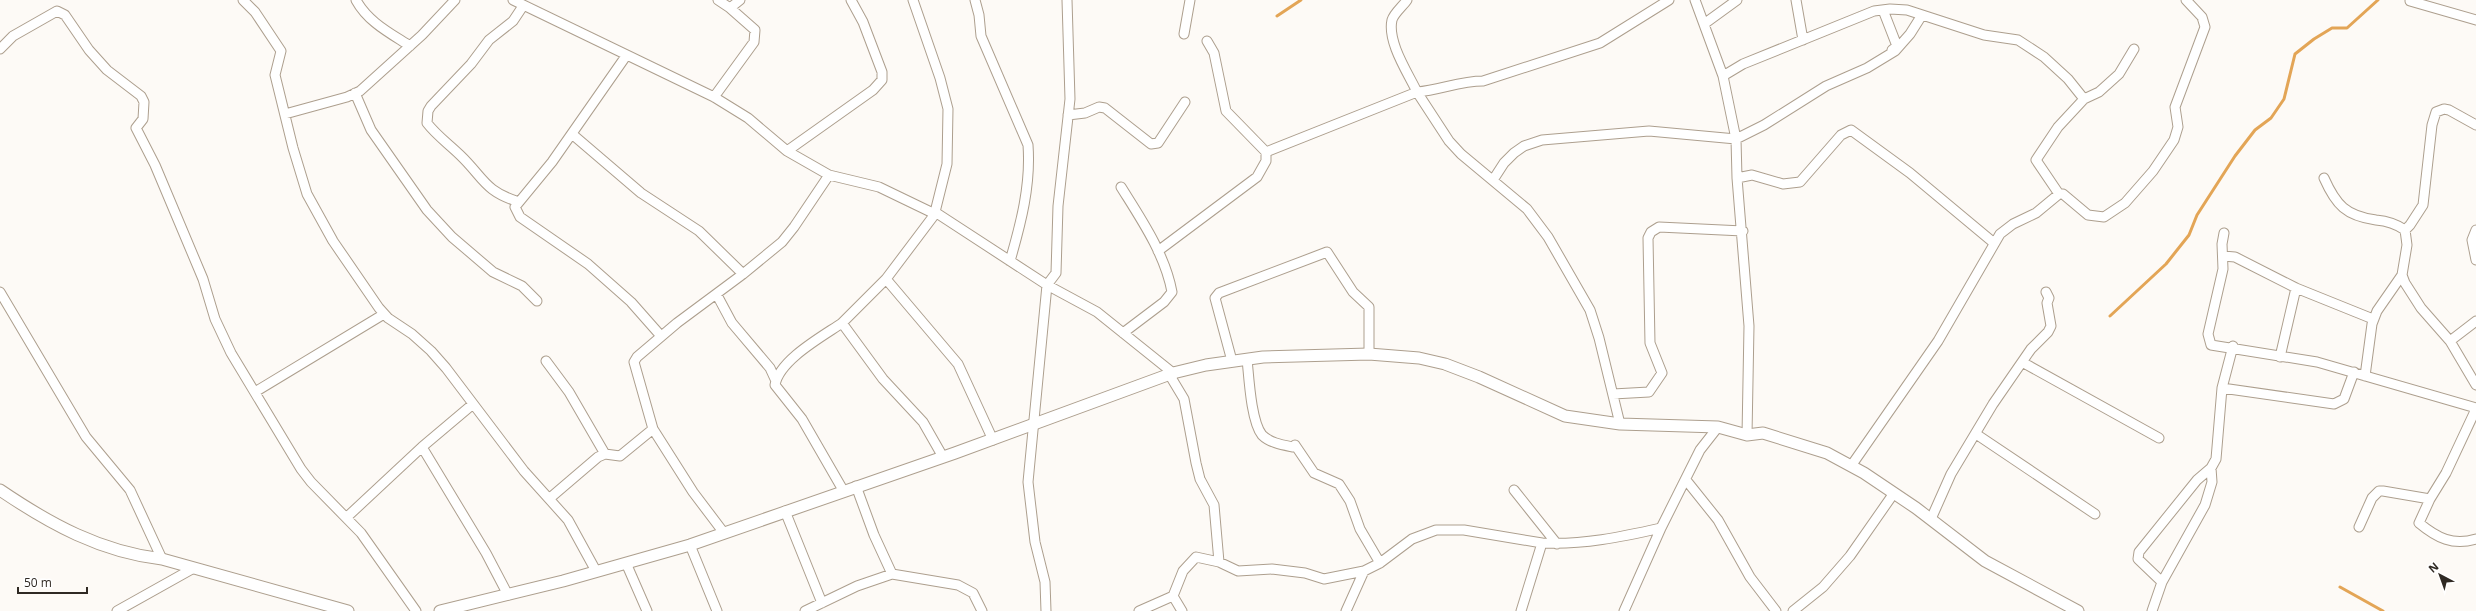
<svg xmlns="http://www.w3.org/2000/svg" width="2476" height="611" viewBox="0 0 2476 611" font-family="'Open Sans',sans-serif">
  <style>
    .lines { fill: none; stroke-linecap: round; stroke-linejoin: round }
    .stream { stroke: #e3a556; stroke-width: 3 }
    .minor-casing { stroke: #ad9f8e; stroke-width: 11 }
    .tertiary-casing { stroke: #ad9f8e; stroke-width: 13 }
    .minor { stroke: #fff; stroke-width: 9 }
    .tertiary { stroke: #fff; stroke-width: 11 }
  </style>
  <rect width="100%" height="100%" fill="#fdfaf6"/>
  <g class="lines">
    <!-- stream -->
    <path class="stream" d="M1277 16 1301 0
      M2110 316 2166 264 2189 235 2197 215 2235 156 2255 130 2271 118 2284 99 2295 54 2314 39 2332 28H2347L2378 0
      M2340 587 2383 611"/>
    <defs>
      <path id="minor" d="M243 0 255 12 281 51 275 75 293 148 307 194 333 241 379 308 388 318 412 334 431 351 446 368 524 471 568 520 596 571
        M356 0C368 22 390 33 410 46
        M513 0 714 97 748 118 787 151 829 175 879 187 935 214V212L1047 285 1097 312 1173 373 1172 379 1184 399 1196 463 1200 479 1214 505 1219 562
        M913 0 940 78 948 109 947 164 935 212
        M975 0 979 15 981 36 1028 145C1031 185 1021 223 1010 261
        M1407 0C1403 6 1394 13 1392 20 1387 42 1408 73 1417 92 1440 90 1460 81 1483 81L1600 43 1669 0
        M1695 0 1723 76 1736 139 1737 178 1749 326 1747 435
        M1796 0 1803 40
        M2410 1 2476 20
        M730 8 740 0
        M1883 10 1897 46 1892 50
        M1704 24 1737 0
        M1184 34 1190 0
        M1207 41 1214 53 1226 111 1266 152
        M0 49 13 36 57 11 65 15 89 50 107 70 141 96 144 102 143 119 136 128 155 165 203 279 215 319 231 353 301 469 311 482 361 533 416 611
        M626 56 552 162 515 207 520 217 588 264 631 302 661 336
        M1723 76 1743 64 1874 11 1890 9 1907 10 1984 35 2018 40 2044 57 2068 79 2084 99
        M355 93 371 130 427 210 452 237 493 272 522 286 537 301
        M714 97 754 42 755 30 730 8 718 0
        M285 114 347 97 360 91 422 35 455 0
        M1068 115 1085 113 1099 107 1105 108 1151 144 1158 143 1185 102
        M572 134 641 193 699 231 743 274
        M787 151 873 90 882 80V72L863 22 851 0
        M1737 178 1752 175 1783 184 1800 182 1841 135 1851 130 1910 173 1994 243
        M2324 178C2336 205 2346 216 2376 220 2387 221 2395 223 2405 230L2407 245 2402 275 2405 283 2421 308 2450 341 2476 385
        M1493 180 1504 163 1514 153 1524 146 1542 140 1649 131 1736 139 1764 125 1826 86 1867 68 1895 51 1910 34 1922 15
        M1121 187C1141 219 1165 254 1172 292L1164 302 1123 333
        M2059 194 2036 160 2058 127 2084 99 2099 92 2119 74 2134 49
        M519 202C484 191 484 178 460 155 449 144 437 136 427 123L428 111 431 106 471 64 489 40 513 21 523 6
        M2405 230 2410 225 2423 205 2432 125 2436 112 2444 109 2449 110 2476 125
        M2476 230 2472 240 2476 260
        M2224 233 2222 244 2223 269 2208 334 2211 345 2317 362 2476 408
        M1158 251 1257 177 1266 161V152L1417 92 1449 141 1461 154 1527 209 1548 237 1590 310 1599 338 1620 424
        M2223 256 2235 257 2296 288 2373 319
        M886 279 958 364 993 440
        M0 292 86 437 130 490 162 559
        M717 295 732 323 770 368 776 381
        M842 323 886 279 935 214
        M2450 341 2476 321
        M2280 357 2296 288
        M1247 359C1249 378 1251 421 1262 435 1270 443 1283 445 1293 447L1295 445 1314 473 1339 484 1350 501 1360 529 1380 563
        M546 361 569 392 605 454
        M1232 361 1215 298 1219 293 1327 252 1353 292 1369 307V354
        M2022 362 2159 438
        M2365 376 2372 324 2377 311 2402 275
        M2222 388 2334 404 2344 399 2354 372
        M255 392 384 314
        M1613 394 1649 392 1662 373 1650 343 1648 238 1651 232 1659 227 1743 231
        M1976 434 2095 514
        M422 447 486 553 508 595
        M1851 466 1938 341 2000 234 2013 224 2036 213 2059 194H2063L2088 215 2104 217 2125 203 2153 171 2174 140 2178 127 2175 107 2205 27 2202 17 2186 0
        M1686 480 1718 520 1750 577 1776 611
        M856 486 874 535 892 574
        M843 490 802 419 775 385C779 360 823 336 842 323L883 379 923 422 943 457
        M1514 490 1557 544
        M550 498 598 457 605 454 620 456 653 429
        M2430 499 2446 473 2476 409
        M785 511 822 603
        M347 517 422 447 473 404
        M1931 519 1951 474 1993 404 2031 349 2048 332 2051 326 2047 303 2049 298 2046 292
        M2359 527 2372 498 2379 491H2383L2430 499 2419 523C2437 538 2453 546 2476 539
        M724 533 693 492 653 429 634 362 637 357 677 323 743 274 782 242 794 227 829 175
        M690 545 717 611
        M626 563 647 611
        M2162 582 2138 559 2139 552 2197 480 2211 468
        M1173 596 1182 611
        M117 611 192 569
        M805 611 857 586 892 574 958 585 973 593 982 611
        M1046 611 1045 582 1035 542 1028 482 1047 285 1056 273 1058 206 1070 99 1067 0
        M1139 611 1173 596 1183 571 1196 557 1219 562 1238 571 1272 569 1305 573 1324 579 1364 571 1380 563 1412 539 1436 530H1464L1542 543
        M1346 611 1364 571
        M1521 611 1542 543C1583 545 1621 537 1661 528L1700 450 1718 427
        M1624 611 1661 528
        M1793 611 1823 587 1850 556 1894 493
        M2152 611 2162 582 2205 505 2212 482 2211 468 2216 459 2222 388 2233 346"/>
      <path id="tertiary" d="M0 490C50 524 101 552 162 559L348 611
        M440 611 563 581 690 545 955 453 1173 373 1206 365 1263 357 1369 354 1419 358 1445 364 1479 377 1565 416 1620 424 1718 427 1747 435 1763 433 1827 453 1864 473 1916 508 1985 561 2078 611"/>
    </defs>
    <!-- minor casing -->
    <use href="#minor" class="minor-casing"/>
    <!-- tertiary casing -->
    <use href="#tertiary" class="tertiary-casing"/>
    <!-- minor -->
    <use href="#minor" class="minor"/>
    <!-- tertiary -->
    <use href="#tertiary" class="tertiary"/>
  </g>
  <!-- north arrow -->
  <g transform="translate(2440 575) rotate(319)" stroke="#ffffff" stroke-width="3" paint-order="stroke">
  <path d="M0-3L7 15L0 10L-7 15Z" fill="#2f2923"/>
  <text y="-6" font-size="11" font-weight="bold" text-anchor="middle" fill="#2f2923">N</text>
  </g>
  <!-- scale -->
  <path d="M18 587v6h69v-6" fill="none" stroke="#2f2923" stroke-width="2"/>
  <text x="24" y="587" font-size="12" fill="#2f2923" stroke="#ffffff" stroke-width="3" paint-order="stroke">50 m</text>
</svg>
